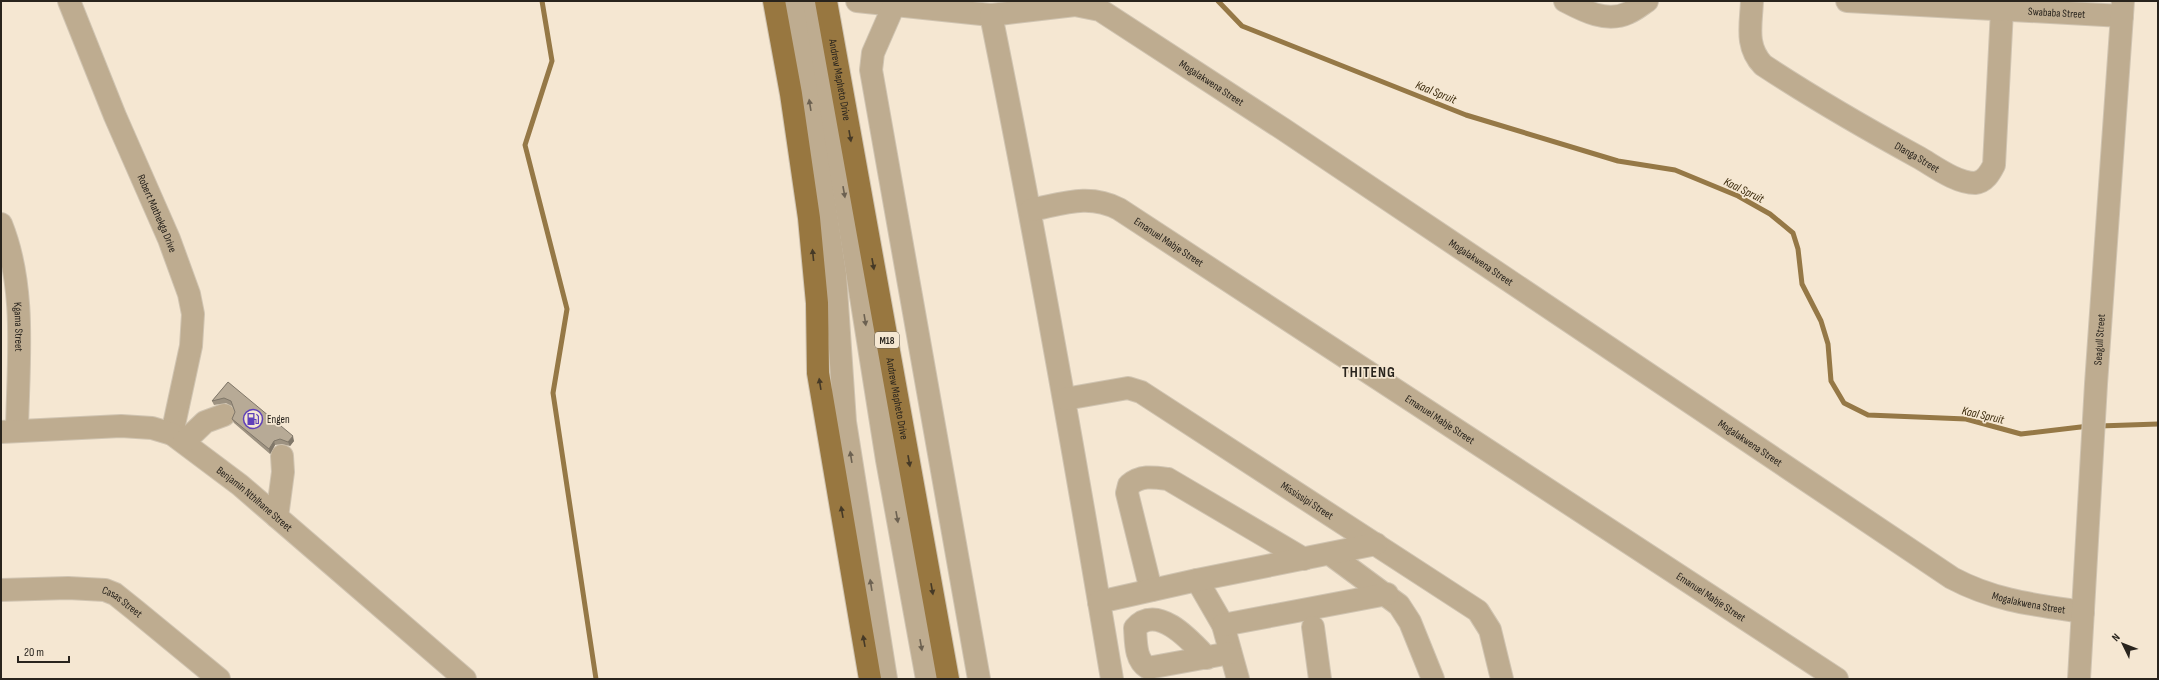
<svg xmlns="http://www.w3.org/2000/svg" width="2159" height="680" viewBox="0 0 2159 680" font-family="'Sofia Sans Condensed',sans-serif">
  <style>
    .lines { fill: none; stroke-linecap: round; stroke-linejoin: round }
    .stream { stroke: #957846; stroke-width: 5 }
    .minor-casing { stroke: #d0c4b1; stroke-width: 24 }
    .major-casing { stroke: #d0c4b1; stroke-width: 24 }
    .minor { stroke: #beac90; stroke-width: 22 }
    .major { stroke: #987740; stroke-width: 22 }
    .wall { fill: #9d9281 }
    .shaded-wall { fill: #807769 }
    .building { fill: #b7aa96; stroke: #807769 }
    .oneway { fill: #6c6151 }
    .oneway2 { fill: #453926 }
    .labels { text-anchor: middle; stroke-width: 3.5; stroke-linejoin: round; paint-order: stroke }
    .shield { fill: #f5e7d2; stroke: #665e53; stroke-width: 1 }
    .shield-label { font-size: 10px; font-weight: bold; fill: #29241d }
    .street-label { font-size: 11px; fill: #29241d; stroke: #f5e7d2 }
    .poi-label { font-size: 11px; fill: #29241d; stroke: #f5e7d2; text-anchor: start }
    .water-label { font-size: 12px; font-style: italic; fill: #3b2a0b; stroke: #f5e7d2 }
    .district-label { font-size: 15px; font-weight: bold; letter-spacing: 1px; fill: #29241d; stroke: #f5e7d2 }
  </style>
  <rect width="100%" height="100%" fill="#f5e7d2"/>
  <g class="lines">
    <!-- stream -->
    <path class="stream" d="M542 1 552 61 525 145 567 309 553 393 596 679
      M1218 1 1242 26 1466 115 1618 161 1675 170 1738 196 1770 214 1793 233 1798 249 1802 284 1821 321 1828 344 1831 381 1844 403 1868 415 1966 419 2021 434 2089 426
      M2099 426 2158 424"/>
    <defs>
      <g id="minor">
        <path id="s1" d="M69 1 115 116 169 239 189 294 193 314 191 346 172 434"/>
        <path d="M794 1 835 274 845 422 886 679"/>
        <path d="M814 1 887 460 927 679"/>
        <path id="s2" d="M857 1 991 15 1075 5 1100 10 1283 129 1952 578C1995 601 2036 605 2083 612"/>
        <path d="M1565 1C1584 11 1607 23 1628 13 1635 10 1641 5 1647 1"/>
        <path id="s3" d="M1752 1C1751 25 1745 46 1763 65 1813 98 1865 128 1918 157 1934 166 1956 183 1975 183 1985 182 1990 173 1994 165L2002 10"/>
        <path id="s4" d="M1847 1 2122 16"/>
        <path d="M894 5 873 53 871 70 979 679"/>
        <path d="M991 15C1036 236 1075 457 1112 679"/>
        <path id="s5" d="M1031 210C1062 204 1089 193 1119 209L1837 679"/>
        <path id="s6" d="M1 224C27 288 18 364 17 431"/>
        <path id="s7" d="M1065 399 1128 388 1141 392 1478 611 1490 630 1502 679"/>
        <path id="s8" d="M1 432 121 426 152 428 172 434 240 485 465 679"/>
        <path d="M184 442 205 422 224 415"/>
        <path d="M277 517 283 472 282 456"/>
        <path d="M1330 554 1399 605 1410 622 1433 679"/>
        <path d="M1197 580 1223 625 1238 679"/>
        <path id="s9" d="M1 590 68 588 105 590 115 594 135 610 219 679"/>
        <path d="M1151 590 1127 493 1129 485C1141 475 1153 477 1168 479L1304 559"/>
        <path d="M1099 602 1197 580 1376 544"/>
        <path d="M1223 625 1387 594"/>
        <path d="M1313 627 1320 679"/>
        <path d="M1207 658C1192 642 1157 602 1135 628 1136 642 1135 660 1148 668L1230 653"/>
        <path id="s10" d="M2079 679 2096 384 2123 1"/>
      </g>
      <g id="major">
        <path d="M774 1 791 94 809 218 817 303 818 373 870 679"/>
        <path id="s11" d="M826 1 948 679"/>
      </g>
    </defs>
    <!-- minor casing -->
    <use href="#minor" class="minor-casing"/>
    <!-- major casing -->
    <use href="#major" class="major-casing"/>
    <!-- minor -->
    <use href="#minor" class="minor"/>
    <!-- major -->
    <use href="#major" class="major"/>
  </g>
  <!-- wall -->
  <path class="wall" d="M228 382 294 441 290 446 282 444 275 445 270 454 234 423 232 419 235 412 232 406 226 403 214 405 212 401Z"/>
  <!-- shaded-wall -->
  <path class="shaded-wall" d="M293 436 294 441 290 446 288 442Z
    M274 441 275 445 270 454 269 449Z"/>
  <!-- building -->
  <path class="building" d="M228 382 293 436 288 442 280 439 274 441 269 449 232 419 235 412 231 401 224 398 212 401Z"/>
  <!-- one-way arrows -->
  <defs><path id="oneway-solid" d="M-6-.8H1V-3.2L6.5 0L1 3.2V.8H-6Z"/></defs>
  <g class="oneway">
    <use href="#oneway-solid" transform="translate(810 105) rotate(-99)"/>
    <use href="#oneway-solid" transform="translate(844 192) rotate(80)"/>
    <use href="#oneway-solid" transform="translate(865 320) rotate(81)"/>
    <use href="#oneway-solid" transform="translate(851 457) rotate(-99)"/>
    <use href="#oneway-solid" transform="translate(897 517) rotate(80)"/>
    <use href="#oneway-solid" transform="translate(871 585) rotate(-99)"/>
    <use href="#oneway-solid" transform="translate(921 645) rotate(80)"/>
  </g>
  <g class="oneway2">
    <use href="#oneway-solid" transform="translate(850 136) rotate(80)"/>
    <use href="#oneway-solid" transform="translate(813 255) rotate(-96)"/>
    <use href="#oneway-solid" transform="translate(873 264) rotate(80)"/>
    <use href="#oneway-solid" transform="translate(820 384) rotate(-99)"/>
    <use href="#oneway-solid" transform="translate(909 461) rotate(80)"/>
    <use href="#oneway-solid" transform="translate(842 512) rotate(-100)"/>
    <use href="#oneway-solid" transform="translate(932 589) rotate(80)"/>
    <use href="#oneway-solid" transform="translate(864 641) rotate(-100)"/>
  </g>
  <!-- icons -->
  <defs>
    <symbol id="fuel-ring" viewBox="-11 -11 22 22"><circle r="9.5" fill="#f5e7d2" stroke="#5f40b9" stroke-width="1.5"/><path d="M-5.5-6h7V0h2V4h1.3V-2.5L3-4.5l.8-.8L6-3V5H2.5V1h-1V6h-7ZM-4.2-4.7v3.2H.2V-4.7Z" fill="#5f40b9"/></symbol>
  </defs>
  <g fill-rule="evenodd">
    <use href="#fuel-ring" x="242" y="408" width="22" height="22"/>
  </g>
  <g class="labels">
    <!-- shield labels -->
    <rect class="shield" x="875" y="332" width="24" height="16" rx="3"/>
    <g class="shield-label">
      <text x="887" y="344">M18</text>
    </g>
    <!-- street labels -->
    <g class="street-label">
      <text dy="4" stroke="none"><textPath href="#s4" startOffset="210">Swababa Street</textPath></text>
      <text dy="4" stroke="none"><textPath href="#s11" startOffset="80">Andrew Mapheto Drive</textPath></text>
      <text dy="4" stroke="none"><textPath href="#s2" startOffset="378">Mogalakwena Street</textPath></text>
      <text dy="4" stroke="none"><textPath href="#s3" startOffset="247">Dlanga Street</textPath></text>
      <text dy="4" stroke="none"><textPath href="#s1" startOffset="230">Robert Mathekga Drive</textPath></text>
      <text dy="4" stroke="none"><textPath href="#s5" startOffset="150">Emanuel Mabje Street</textPath></text>
      <text dy="4" stroke="none"><textPath href="#s2" startOffset="702">Mogalakwena Street</textPath></text>
      <text dy="4" stroke="none"><textPath href="#s6" startOffset="105">Kgama Street</textPath></text>
      <text dy="4" stroke="none"><textPath href="#s10" startOffset="340">Seagull Street</textPath></text>
      <text dy="4" stroke="none"><textPath href="#s11" startOffset="404">Andrew Mapheto Drive</textPath></text>
      <text dy="4" stroke="none"><textPath href="#s5" startOffset="474">Emanuel Mabje Street</textPath></text>
      <text dy="4" stroke="none"><textPath href="#s2" startOffset="1026">Mogalakwena Street</textPath></text>
      <text dy="4" stroke="none"><textPath href="#s8" startOffset="277">Benjamin Nthlhane Street</textPath></text>
      <text dy="4" stroke="none"><textPath href="#s7" startOffset="276">Mississipi Street</textPath></text>
      <text dy="4" stroke="none"><textPath href="#s5" startOffset="798">Emanuel Mabje Street</textPath></text>
      <text dy="4" stroke="none"><textPath href="#s2" startOffset="1350">Mogalakwena Street</textPath></text>
      <text dy="4" stroke="none"><textPath href="#s9" startOffset="125">Casas Street</textPath></text>
    </g>
    <!-- poi labels -->
    <g class="poi-label">
      <text x="267" y="423">Engen</text>
    </g>
    <!-- water labels -->
    <g class="water-label">
      <text transform="translate(1436 92) rotate(22)" y="4">Kaal Spruit</text>
      <text transform="translate(1744 190) rotate(26)" y="4">Kaal Spruit</text>
      <text transform="translate(1983 415) rotate(13)" y="4">Kaal Spruit</text>
    </g>
    <!-- district labels -->
    <g class="district-label">
      <text x="1369" y="377">THITENG</text>
    </g>
  </g>
  <!-- border -->
  <rect width="2159" height="680" fill="none" stroke="#29241d" stroke-width="4"/>
  <!-- north arrow -->
  <g transform="translate(2123 644) rotate(313)" stroke="#f5e7d2" stroke-width="3" paint-order="stroke">
  <path d="M0-3L7 15L0 10L-7 15Z" fill="#29241d"/>
  <text y="-6" font-size="11" font-weight="bold" text-anchor="middle" fill="#29241d">N</text>
  </g>
  <!-- scale -->
  <path d="M18 656v6h51v-6" fill="none" stroke="#29241d" stroke-width="2"/>
  <text x="24" y="656" font-size="12" fill="#29241d" stroke="#f5e7d2" stroke-width="3" paint-order="stroke">20 m</text>
</svg>
